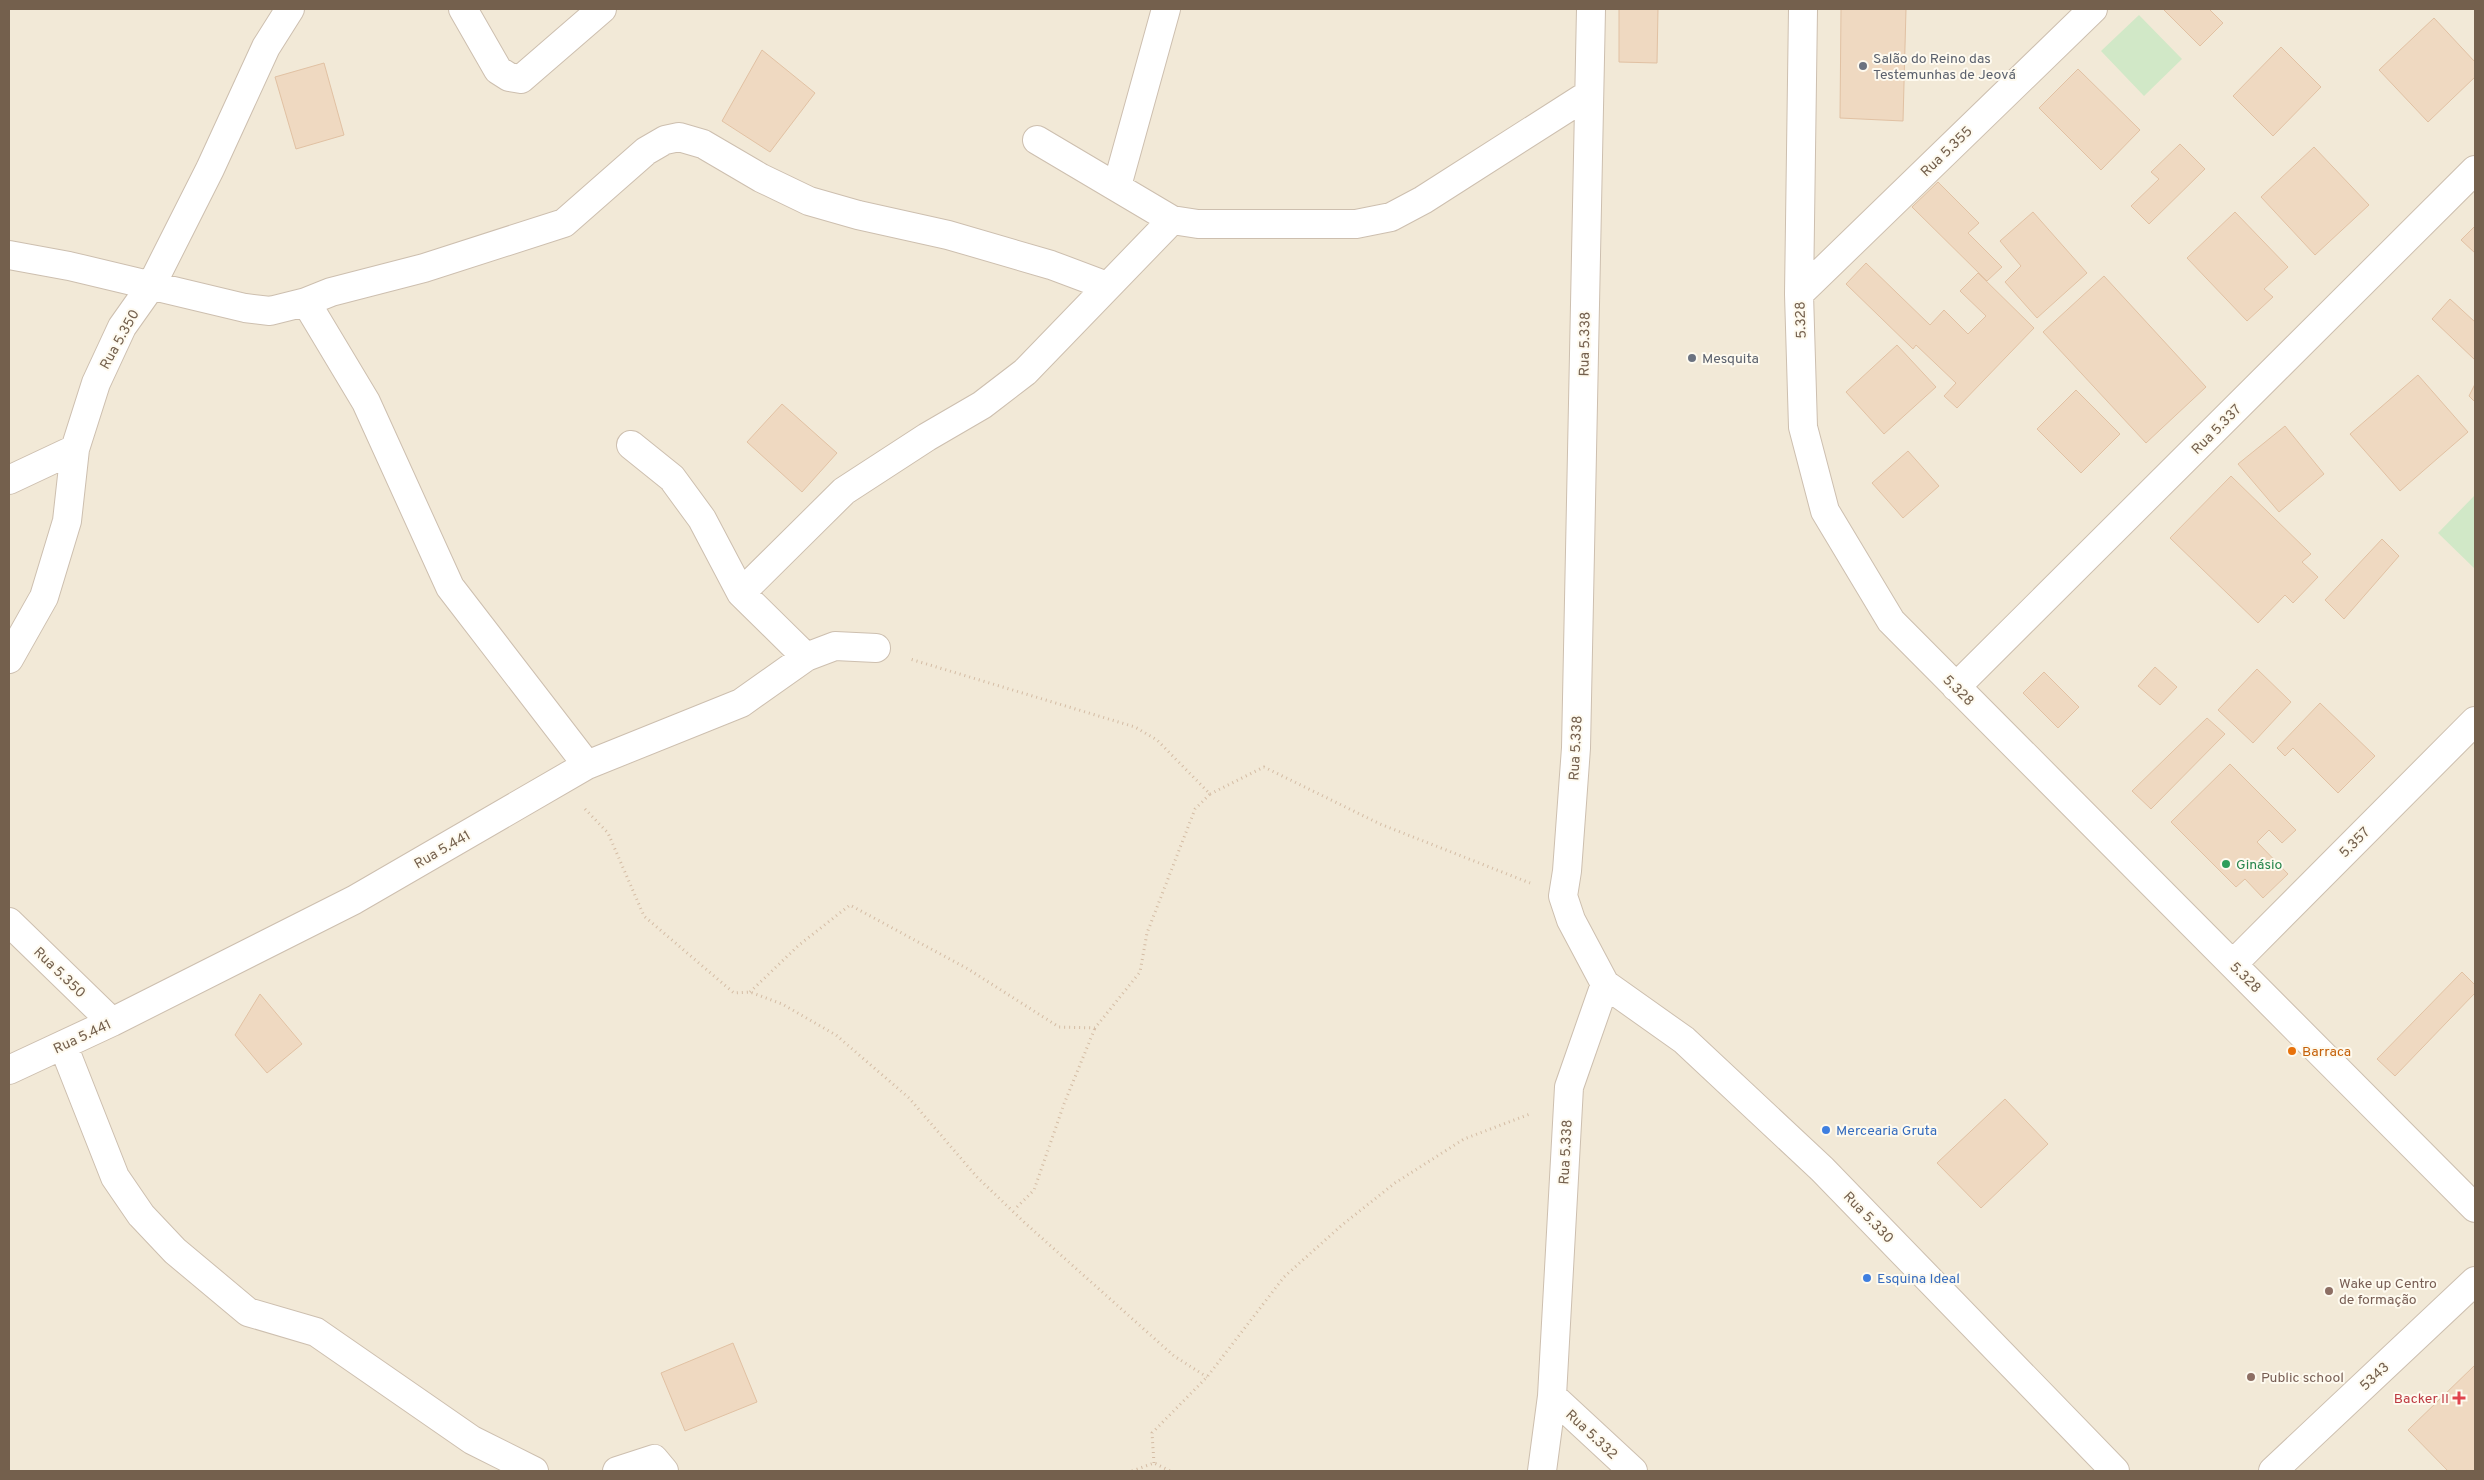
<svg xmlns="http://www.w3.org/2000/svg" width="2484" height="1480" viewBox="0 0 2484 1480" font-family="Overpass,sans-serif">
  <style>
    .residential { fill: #f2e9d7 }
    .green { fill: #d1e8c7 }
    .building { fill: #efd9c1; stroke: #e1c1a3 }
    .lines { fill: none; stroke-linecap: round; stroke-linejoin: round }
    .minor-casing { stroke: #cdbfaf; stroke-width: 30 }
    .path { stroke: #d4bca4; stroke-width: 3; stroke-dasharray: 1 4; stroke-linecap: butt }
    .minor { stroke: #fff; stroke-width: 28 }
    .worship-dot { fill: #6b7280; stroke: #fefaef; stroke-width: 2 }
    .leisure-dot { fill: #2e9e5b; stroke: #fefaef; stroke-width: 2 }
    .food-dot { fill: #e8710a; stroke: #fefaef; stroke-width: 2 }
    .shop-dot { fill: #3f7fe0; stroke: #fefaef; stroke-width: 2 }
    .education-dot { fill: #8d6e63; stroke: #fefaef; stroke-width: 2 }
    .health-dot { fill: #e0444e; stroke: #fefaef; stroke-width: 2 }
    .labels { text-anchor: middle; stroke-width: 4; stroke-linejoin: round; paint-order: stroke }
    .worship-label { font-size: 14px; fill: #5b616d; stroke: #fefaef; text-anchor: start }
    .street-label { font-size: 14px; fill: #74604d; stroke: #fefaef }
    .leisure-label { font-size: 14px; fill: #27864d; stroke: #fefaef; text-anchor: start }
    .food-label { font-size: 14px; fill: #c56008; stroke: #fefaef; text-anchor: start }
    .shop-label { font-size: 14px; fill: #366cbe; stroke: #fefaef; text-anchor: start }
    .education-label { font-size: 14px; fill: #785e54; stroke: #fefaef; text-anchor: start }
    .health-label { font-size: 14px; fill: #be3a42; stroke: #fefaef; text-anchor: end }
  </style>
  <rect width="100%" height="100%" fill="#fbf6e8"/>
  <!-- residential -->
  <path class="residential" d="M9 9H2475V1471H9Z"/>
  <!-- green -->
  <path class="green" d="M2139 15 2182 59 2144 96 2101 51Z
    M2475 495V569L2438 533Z"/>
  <!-- building -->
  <path class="building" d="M1619 9H1658L1657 63 1619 62Z
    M1841 9H1906L1903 121 1840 118Z
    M2163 9H2209L2223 23 2200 46Z
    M2434 18 2475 62V77L2428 122 2379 70Z
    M2281 47 2321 87 2273 136 2233 96Z
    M762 50 815 93 770 152 722 121Z
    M324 63 344 135 296 149 275 77Z
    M2078 69 2140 130 2101 170 2039 108Z
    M2180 144 2205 169 2149 224 2131 206 2159 179 2151 172Z
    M2314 147 2369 205 2315 255 2261 197Z
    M1938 182 1979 223 1968 233 2002 267 1987 281 1912 207Z
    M2033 212 2087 273 2037 318 2005 282 2021 266 2000 241Z
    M2235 212 2288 267 2264 289 2273 297 2247 321 2187 258Z
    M2475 226V253L2461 240Z
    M1866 263 1930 325 1944 310 1968 334 1986 316 1960 291 1978 273 2034 328 1957 408 1944 396 1956 383 1916 345 1913 349 1846 284Z
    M2104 276 2206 387 2146 443 2043 332Z
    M2450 299 2475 322V360L2432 319Z
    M1897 345 1936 387 1884 434 1846 392Z
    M2418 375 2468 432 2400 491 2350 434Z
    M2475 384V402L2469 396Z
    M2076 390 2120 434 2081 473 2037 429Z
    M782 404 837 453 802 492 747 442Z
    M2285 426 2324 474 2279 512 2238 464Z
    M1908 451 1939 486 1903 518 1872 483Z
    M2231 476 2311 554 2302 562 2318 577 2293 603 2285 595 2258 623 2170 538Z
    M2382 539 2399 556 2344 619 2325 600Z
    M2155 667 2177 687 2160 705 2138 686Z
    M2257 669 2291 702 2253 743 2218 710Z
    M2044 672 2079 707 2058 728 2023 693Z
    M2320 703 2375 756 2338 793 2293 748 2285 756 2277 748Z
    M2207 718 2225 734 2151 809 2132 791Z
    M2230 764 2296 830 2282 843 2269 830 2257 842 2288 874 2263 898 2245 879 2236 887 2171 822Z
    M2462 972 2475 985V993L2395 1076 2377 1059Z
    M260 994 302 1044 267 1073 235 1035Z
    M2005 1099 2048 1144 1981 1208 1937 1163Z
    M733 1343 757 1402 685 1431 661 1373Z
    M2475 1365V1471H2448L2408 1430Z"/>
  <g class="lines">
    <defs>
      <path id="minor" d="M463 9 498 70 509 77 521 79 602 9
        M1803 9 1799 294 1803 427 1825 511 1891 621 2475 1208
        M1037 140 1172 220 1198 224H1356L1391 217 1423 200 1589 94
        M1117 186 1166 9
        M9 255 69 266 245 308 270 311 306 302 331 292 424 268 564 223 646 151 665 140 679 137 703 144 761 178 809 201 858 215 948 235 1051 265 1107 286
        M1799 294 2093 9
        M306 302 366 402 450 587 587 765
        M631 445 672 478 702 519 741 593 806 657
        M9 480 75 449
        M741 593 844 491 927 437 982 405 1025 372 1172 220
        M9 659 44 597 67 521 75 449 96 383 122 327 151 286 210 169 266 47 290 9
        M1956 687 2475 170
        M9 922 112 1022
        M2233 964 2475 721
        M1605 984 1684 1040 1822 1169 2115 1471
        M63 1045 115 1177 141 1215 175 1251 248 1312 316 1332 472 1440 534 1471
        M9 1070 112 1022 354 900 587 765 741 703 806 657 835 646 876 648
        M1552 1396 1633 1471
        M617 1471 654 1459 664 1471
        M1542 1471 1552 1396 1569 1087 1605 984 1571 920 1563 896 1567 871 1576 748 1591 9
        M2273 1471 2475 1281"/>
    </defs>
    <!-- minor casing -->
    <use href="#minor" class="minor-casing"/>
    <!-- path -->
    <path class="path" d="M1210 794 1264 767 1380 824 1530 883
      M585 809 608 833 644 916 734 993 750 992 782 1004 836 1035 909 1098 977 1177 1025 1223 1174 1356 1207 1377
      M750 992 799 945 850 905 968 969 1059 1027 1095 1028 1140 972 1147 933 1195 809 1210 794 1157 740 1135 727 910 659
      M1017 1207 1034 1190 1064 1104 1095 1028
      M1154 1463 1152 1433 1207 1377 1284 1277 1342 1225 1395 1183 1464 1139 1530 1114
      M1132 1471 1154 1463 1170 1471"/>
    <!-- minor -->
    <use href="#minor" class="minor"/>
  </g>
  <!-- markers -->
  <g class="worship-dot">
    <circle cx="1863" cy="66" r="5"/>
    <circle cx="1692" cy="358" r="5"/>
  </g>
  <circle class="leisure-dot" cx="2226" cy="864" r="5"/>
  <circle class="food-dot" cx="2292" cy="1051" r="5"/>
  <g class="shop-dot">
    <circle cx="1826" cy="1130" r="5"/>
    <circle cx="1867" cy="1278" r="5"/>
  </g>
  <g class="education-dot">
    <circle cx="2329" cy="1291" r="5"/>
    <circle cx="2251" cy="1377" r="5"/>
  </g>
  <path class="health-dot" d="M2456.5 1390.5h5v5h5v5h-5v5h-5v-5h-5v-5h5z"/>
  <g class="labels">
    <!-- worship labels -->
    <g class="worship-label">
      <text x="1873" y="63">Salão do Reino das<tspan x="1873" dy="16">Testemunhas de Jeová</tspan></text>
      <text x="1702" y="363">Mesquita</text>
    </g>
    <!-- street labels -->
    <g class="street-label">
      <text transform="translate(1946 151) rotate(-44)" y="5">Rua 5.355</text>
      <text transform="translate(1800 320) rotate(-92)" y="5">5.328</text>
      <text transform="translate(119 339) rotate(-61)" y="5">Rua 5.350</text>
      <text transform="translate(1584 344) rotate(-89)" y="5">Rua 5.338</text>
      <text transform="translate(2216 429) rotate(-45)" y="5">Rua 5.337</text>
      <text transform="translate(1959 690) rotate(45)" y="5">5.328</text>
      <text transform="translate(1575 748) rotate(-87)" y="5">Rua 5.338</text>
      <text transform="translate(2354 842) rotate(-45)" y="5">5.357</text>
      <text transform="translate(442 849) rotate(-30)" y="5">Rua 5.441</text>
      <text transform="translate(60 972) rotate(44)" y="5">Rua 5.350</text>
      <text transform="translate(2246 977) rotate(45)" y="5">5.328</text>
      <text transform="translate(82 1036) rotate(-25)" y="5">Rua 5.441</text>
      <text transform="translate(1565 1152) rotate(-87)" y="5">Rua 5.338</text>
      <text transform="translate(1869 1217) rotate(46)" y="5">Rua 5.330</text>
      <text transform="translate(2374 1376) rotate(-43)" y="5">5343</text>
      <text transform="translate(1592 1434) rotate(43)" y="5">Rua 5.332</text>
    </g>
    <!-- leisure labels -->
    <g class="leisure-label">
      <text x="2236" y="869">Ginásio</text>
    </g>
    <!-- food labels -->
    <g class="food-label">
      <text x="2302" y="1056">Barraca</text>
    </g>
    <!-- shop labels -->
    <g class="shop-label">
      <text x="1836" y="1135">Mercearia Gruta</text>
      <text x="1877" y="1283">Esquina Ideal</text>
    </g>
    <!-- education labels -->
    <g class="education-label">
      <text x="2339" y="1288">Wake up Centro<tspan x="2339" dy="16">de formação</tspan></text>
      <text x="2261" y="1382">Public school</text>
    </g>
    <!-- health labels -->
    <g class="health-label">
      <text x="2449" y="1403">Backer II</text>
    </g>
  </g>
  <!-- border -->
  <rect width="2484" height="1480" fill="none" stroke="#74604d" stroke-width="20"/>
</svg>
